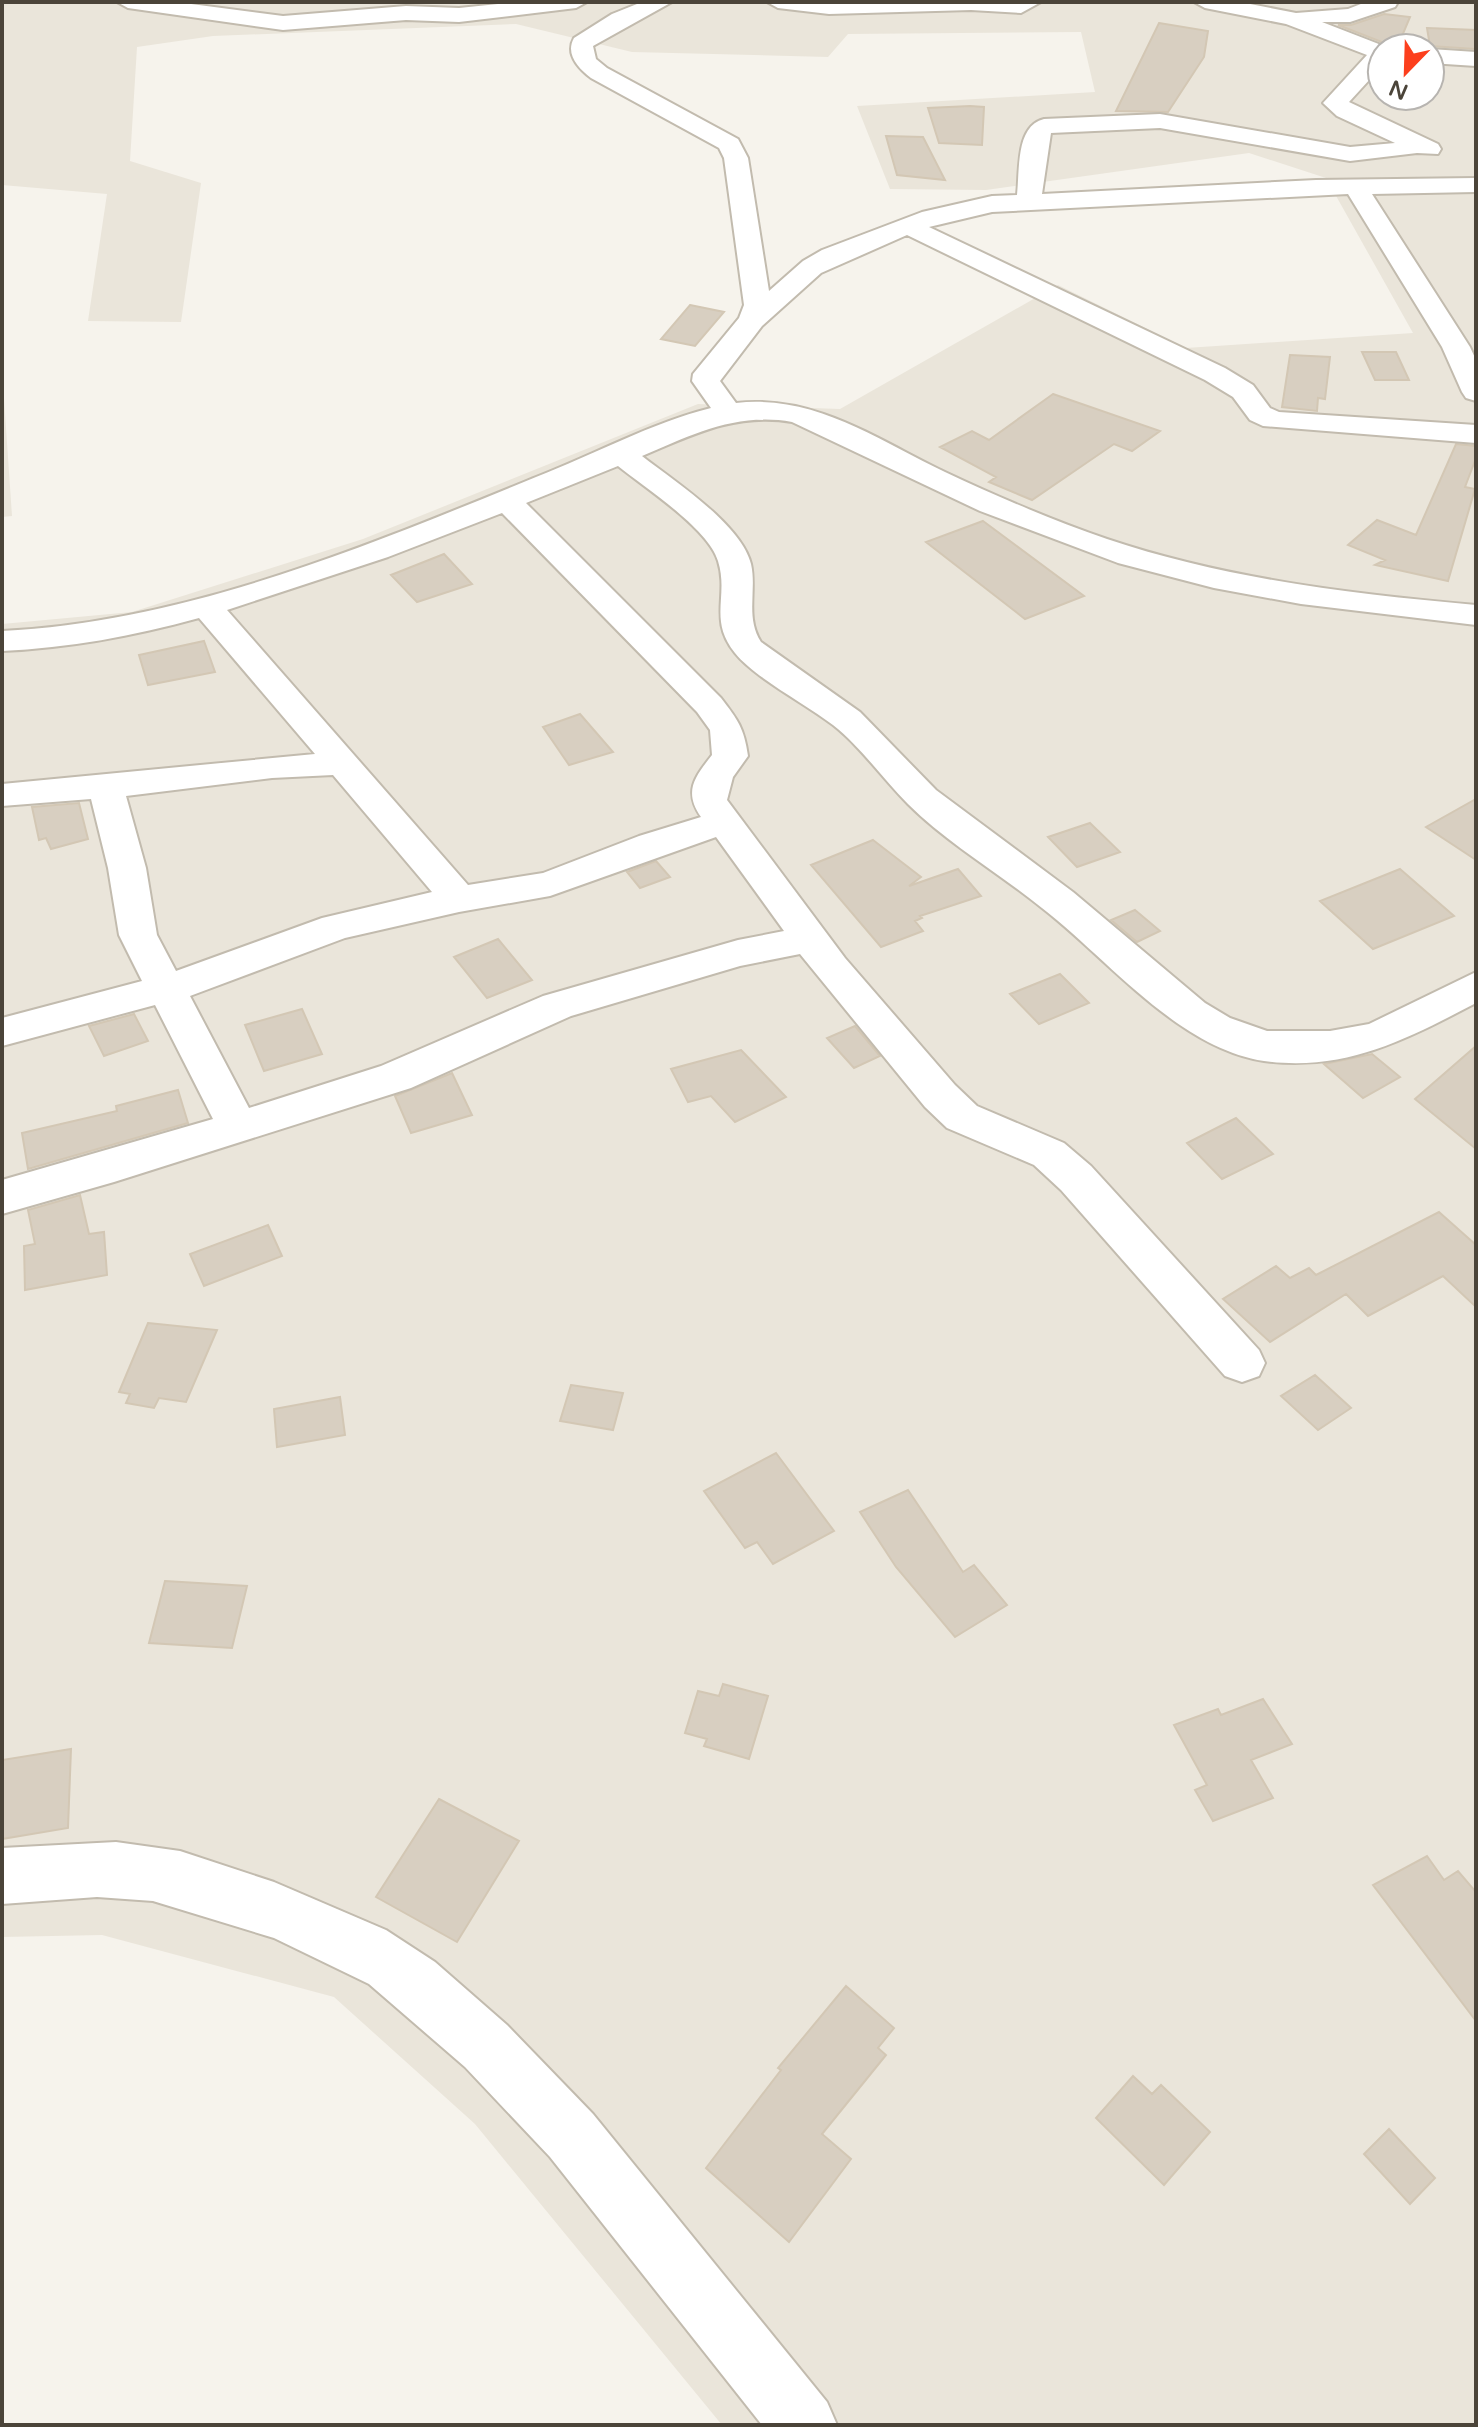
<svg xmlns="http://www.w3.org/2000/svg" width="1478" height="2427" viewBox="0 0 1478 2427" font-family="'Varela Round',sans-serif">
  <style>
    .residential { fill: #eae5da; fill-rule: evenodd }
    .building { fill: #d8cfc1; stroke: #d3c7b4; stroke-width: 2 }
    .lines { fill: none; stroke-linecap: round; stroke-linejoin: round }
    .minor-casing { stroke: #c2bbae; stroke-width: 4 }
    .minor { fill: #fff; fill-rule: evenodd }
  </style>
  <rect width="100%" height="100%" fill="#f6f3ec"/>
  <!-- residential -->
  <path class="residential" d="M2 2H1476V2425H722L475 2124 334 1997 102 1935 2 1937V624L132 612 363 539 698 404 840 409 1058 285 1186 348 1413 333 1326 178 1249 153 986 190 890 189 857 106 1095 92 1081 32 848 34 828 57 632 52 516 24 213 36 137 47 130 161 201 183 181 322 88 321 107 194 2 185ZM1382 48H1430V96H1382Z
    M2 369 12 516 2 517Z"/>
  <!-- building -->
  <path class="building" d="M1384 14 1410 17 1397 48 1338 25H1351Z
    M1159 23 1208 31 1204 57 1168 112 1116 111Z
    M1427 28 1476 30 1475 49 1430 46Z
    M970 106 984 107 982 145 939 143 928 108Z
    M886 136 923 137 945 180 897 175Z
    M690 305 724 312 695 346 661 339Z
    M1362 352H1396L1409 380H1375Z
    M1290 355 1330 357 1325 399 1318 398 1317 411 1282 407Z
    M1053 394 1160 431 1132 451 1114 444 1032 500 989 482 996 477 940 447 972 431 989 440Z
    M1456 444 1476 446V458L1465 487 1475 489 1448 581 1375 565 1385 560 1348 545 1377 520 1416 535Z
    M983 521 1084 596 1025 619 926 542Z
    M444 554 472 584 417 602 391 575Z
    M204 641 215 672 148 685 139 655Z
    M580 714 613 752 569 765 543 727Z
    M1476 799V860L1426 827Z
    M79 803 88 839 51 849 46 838 39 840 32 807Z
    M1090 823 1120 852 1077 867 1048 837Z
    M873 840 921 877 909 886 958 869 981 896 920 916 922 918 915 921 923 931 881 947 811 865Z
    M656 861 670 877 640 888 627 872Z
    M1400 869 1454 916 1373 949 1320 901Z
    M1135 910 1160 931 1137 942 1111 920Z
    M498 939 532 980 487 998 454 957Z
    M1060 974 1089 1003 1039 1024 1010 994Z
    M302 1009 322 1054 264 1071 245 1025Z
    M134 1014 148 1041 104 1056 89 1026Z
    M855 1026 880 1056 854 1068 827 1038Z
    M1476 1046V1149L1415 1099Z
    M741 1050 786 1097 735 1122 711 1096 688 1102 671 1069Z
    M1372 1054 1400 1077 1363 1098 1324 1064Z
    M452 1073 472 1115 411 1133 395 1096Z
    M178 1090 188 1123 28 1169 22 1133 117 1111 116 1106Z
    M1236 1118 1273 1154 1222 1179 1187 1143Z
    M80 1195 89 1234 104 1232 107 1275 25 1290 24 1246 35 1244 28 1210Z
    M1439 1212 1476 1245V1307L1443 1276 1368 1316 1346 1294 1270 1342 1223 1299 1276 1266 1290 1278 1309 1268 1316 1275Z
    M268 1225 282 1256 204 1286 190 1254Z
    M148 1323 217 1330 186 1402 159 1398 154 1408 126 1403 130 1394 119 1392Z
    M1315 1375 1351 1408 1318 1430 1281 1396Z
    M571 1385 623 1393 613 1430 560 1421Z
    M340 1397 345 1435 277 1447 274 1409Z
    M776 1453 834 1531 773 1564 757 1542 745 1548 704 1491Z
    M908 1490 963 1572 974 1565 1007 1605 955 1637 896 1567 860 1512Z
    M165 1581 247 1586 232 1648 149 1643Z
    M723 1684 768 1696 749 1759 704 1746 707 1739 685 1733 698 1691 719 1696Z
    M1263 1699 1292 1744 1251 1760 1273 1798 1213 1821 1195 1790 1207 1785 1174 1725 1218 1709 1221 1715Z
    M71 1749 68 1828 2 1839V1760Z
    M439 1799 519 1841 457 1942 376 1897Z
    M1427 1856 1444 1880 1458 1871 1476 1892V2021L1373 1885Z
    M846 1986 894 2028 878 2048 886 2055 822 2134 851 2159 789 2242 706 2168 781 2070 778 2068Z
    M1133 2076 1152 2094 1161 2085 1210 2132 1164 2185 1096 2118Z
    M1389 2129 1435 2178 1410 2204 1364 2154Z"/>
  <g class="lines">
    <defs>
      <path id="minor" d="M117 2H176L283 16 406 6 459 8 518 2H587L576 8 459 22 406 20 283 30 128 8Z
        M642 2H672L593 46 596 59 607 68 738 139 748 158 769 291 803 261 822 250 922 212 992 196 1017 195C1020 171 1015 126 1044 119L1160 114 1350 147 1395 143 1337 116 1323 103 1367 55 1286 24 1205 8 1194 2H1240L1296 13 1348 9 1366 2H1398L1395 7 1350 22H1322L1389 48H1382V66L1349 102 1438 144 1441 149 1438 154 1417 153 1350 161 1160 128 1051 133 1042 194 1316 180 1476 178V192L1372 194 1470 347 1476 360V401L1466 398 1462 392 1442 347 1348 194 992 212 929 227 1225 368 1253 385 1270 408 1279 412 1476 425V443L1263 426 1250 420 1233 397 1205 380 907 235 821 273 762 326 720 381 736 403C815 394 878 440 945 472 998 497 1052 520 1107 539 1226 579 1352 594 1476 605V625L1301 604 1214 588 1118 563 980 511 792 422C737 412 692 435 642 456 674 481 741 524 751 564 757 590 745 617 761 642L860 712 936 790 1073 892 1205 1003 1230 1018 1267 1031H1330L1369 1024 1476 972V1003C1407 1039 1346 1072 1264 1061 1178 1048 1108 959 1042 908 999 873 947 843 908 804 883 779 861 747 833 725 806 704 755 678 735 653 708 620 729 596 718 561 709 529 644 487 618 466L526 503 721 698C738 720 744 728 748 756L733 777 727 800 845 958 955 1085 977 1106 1064 1143 1091 1166 1259 1350 1265 1363 1259 1376 1242 1382 1225 1376 1061 1190 1034 1165 947 1128 925 1107 800 954 740 966 571 1016 411 1088 114 1182 2 1214V1180L213 1119 155 1005 2 1046V1018L142 981 119 935 108 868 91 799 2 806V784L315 754 199 618C134 636 69 648 2 651V631C187 622 367 546 536 477 593 455 651 423 711 408L692 381 693 374 739 318 744 305 724 158 719 148 591 78C578 68 565 54 574 38L612 14ZM502 513 697 712 710 730 712 755C695 777 683 791 701 817L639 836 543 873 468 885 227 610 388 557ZM333 775 432 892 322 918 176 971 157 935 146 868 126 796 272 778ZM716 837 784 931 738 940 543 996 381 1066 249 1108 190 996 345 938 459 912 550 896Z
        M767 2H1041L1021 13 971 10 829 14 778 8Z
        M1430 49 1476 52V66L1430 63Z
        M116 1842 180 1851 274 1882 386 1930 435 1962 507 2025 593 2114 827 2402 837 2425H762L550 2157 465 2067 369 1984 274 1938 153 1901 97 1897 2 1904V1848Z"/>
    </defs>
    <!-- minor casing -->
    <use href="#minor" class="minor-casing"/>
    <!-- minor -->
    <use href="#minor" class="minor"/>
  </g>
  <!-- border -->
  <rect width="1478" height="2427" fill="none" stroke="#4b4439" stroke-width="8"/>
  <!-- north arrow -->
  <g transform="translate(1406 72) rotate(203)"><circle r="38" fill="#ffffff" stroke="#b7b4b0" stroke-width="2"/>
  <path d="M0-6L14 30L0 20L-14 30Z" fill="#fc3f1d"/>
  <text y="-12" font-size="22" font-weight="bold" text-anchor="middle" fill="#4b4439">N</text>
  </g>
</svg>
